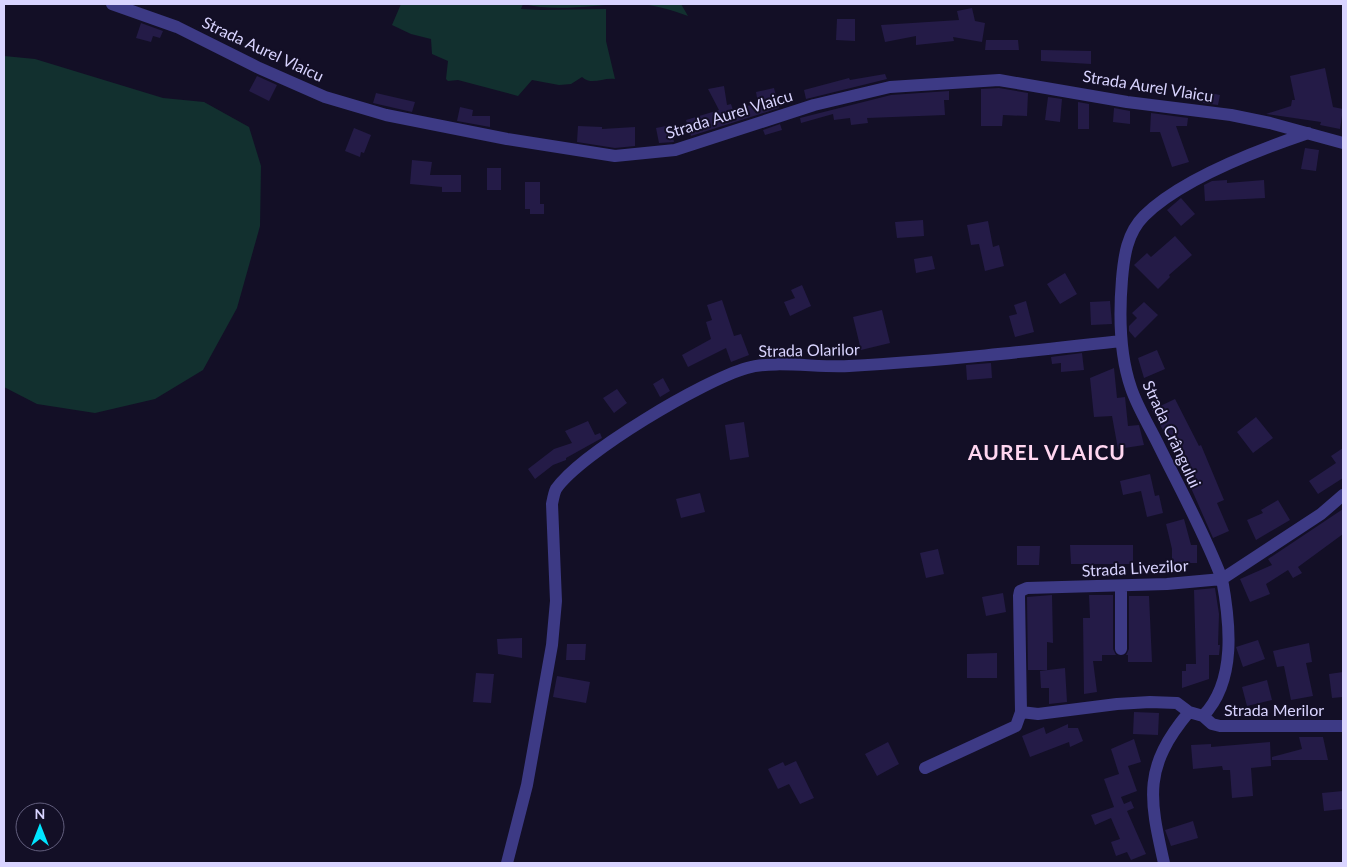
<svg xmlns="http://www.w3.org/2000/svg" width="1347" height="867" viewBox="0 0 1347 867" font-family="Lato,sans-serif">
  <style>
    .green { fill: #12302f }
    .building { fill: #241b47 }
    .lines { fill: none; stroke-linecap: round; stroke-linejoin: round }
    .minor { stroke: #3d3a85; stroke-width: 12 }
    .labels { text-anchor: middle; stroke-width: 4; stroke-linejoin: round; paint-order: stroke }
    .street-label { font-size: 16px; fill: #d9d4ff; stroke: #130f26 }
    .district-label { font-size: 21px; font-weight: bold; letter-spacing: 1px; fill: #ffd6f0; stroke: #130f26 }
  </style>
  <rect width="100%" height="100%" fill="#130f26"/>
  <!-- green -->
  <path class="green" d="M401 4H681L688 16C671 10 653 4 635 4 598 3 560 13 523 4L521 9 541 10 606 9V41L615 79C603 77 592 86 582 77L571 84 559 85 532 80 518 96 458 80 448 81 446 79 448 61 432 54 431 39 411 34 392 25Z
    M4 56 35 59 163 98 204 102 249 127 261 166 260 226 237 308 203 370 155 399 95 413 37 404 4 387Z"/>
  <!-- building -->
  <path class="building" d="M972 8 975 21 985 23 982 42 953 37 954 41 916 45V36L885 42 881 25 959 20 957 11Z
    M837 19H855V41L836 40Z
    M141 23 163 31 160 38 153 36 151 42 136 38Z
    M986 40H1018L1019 50H985Z
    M1041 50 1091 51V64L1041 61Z
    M1325 68 1333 107 1343 109 1340 129 1320 125 1321 122 1266 114 1291 106 1292 100H1295L1290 76Z
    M885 74 887 79 806 99 804 90 849 78 850 80Z
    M257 76 277 85 269 101 249 91Z
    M724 86 727 105 731 104 733 110 758 103 756 92 774 88 779 108 691 136 686 120 719 110 708 89Z
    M999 88 1028 93 1027 116 1003 115 1002 126H981V89Z
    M949 91V100H944L945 115 867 118 868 123 851 125 850 118 834 120 833 114 801 123 800 118 891 95Z
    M1205 92 1220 95 1218 105 1203 103Z
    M376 93 415 102 412 112 373 103Z
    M1048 97 1062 99 1060 122 1045 120Z
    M1078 102 1089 104V129H1078Z
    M460 107 473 110 472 116H490V127L457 121Z
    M1114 108 1130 111V124L1113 122Z
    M1151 113 1188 118 1187 126H1176L1189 162 1172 167 1160 132H1150Z
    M780 124 782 130 765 135 763 130Z
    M671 125 674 142 659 143 656 128Z
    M578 126 602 127V129L635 127V146L615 148 577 142Z
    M354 128 371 135 364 153 361 152 360 157 345 151Z
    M1305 148 1319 150 1316 171 1301 169Z
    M412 160 432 162 430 175H461V192H442V187L410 184Z
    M487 168H501V190H487Z
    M1227 180V183L1264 180 1265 198 1205 201 1204 185 1212 181Z
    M525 182H540V204H544V214H530V209H525Z
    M1181 198 1195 214 1181 226 1167 210Z
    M923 220 924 236 897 238 895 222Z
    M988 221 993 247 999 245 1004 266 985 271 979 244 971 245 967 225Z
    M1175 236 1192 255 1169 275 1170 277 1158 289 1134 265 1147 253 1151 257Z
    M932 256 935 269 916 273 914 259Z
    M1065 273 1077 294 1060 304 1047 284Z
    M802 285 811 306 790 316 784 302 795 298 791 290Z
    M722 300 734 336 741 334 749 355 731 362 726 348 688 367 682 355 711 339 706 322 712 320 707 305Z
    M1026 301 1034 332 1015 337 1009 316 1017 314 1014 305Z
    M1110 301 1112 324 1091 325 1090 302Z
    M1144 302 1158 315 1135 338 1129 331V326L1137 318 1132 313Z
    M882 310 890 343 861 350 853 317Z
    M1157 350 1165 369 1144 378 1138 358Z
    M1082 353 1084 370 1061 372V363L1052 364 1051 357Z
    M991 363 992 378 967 380 966 365Z
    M1114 368 1117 398 1125 397 1128 426 1139 425 1144 445 1118 449 1112 416 1094 417 1090 378Z
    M663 378 670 391 660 397 653 384Z
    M617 389 627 403 614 413 603 398Z
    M1175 399 1199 446 1201 445 1224 500 1217 503 1229 531 1213 538 1177 456 1152 410Z
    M1256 417 1273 438 1253 453 1237 432Z
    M588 421 595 435 600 433 602 438 566 458V460L553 465 535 479 528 469 554 449 572 443 565 431Z
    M744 422 749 457 730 460 725 425Z
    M1343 448V478L1318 494 1309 481 1336 463 1331 456Z
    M1150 474 1155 496 1159 495 1163 513 1147 517 1141 491 1123 495 1120 481Z
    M700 493 705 512 681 518 676 499Z
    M1278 500 1290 520 1256 540 1247 520 1263 513 1261 510Z
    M1343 509V534L1298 567 1302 573 1293 578 1288 570 1266 584 1270 594 1250 602 1240 579 1272 565 1268 559Z
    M1184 519 1191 545H1197V563H1172V549L1166 524Z
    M1070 545H1133V564H1071Z
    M1017 546H1040L1039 565H1017Z
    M938 549 944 574 926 578 920 553Z
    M1215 588 1219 614 1218 645H1220L1219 655H1209V679L1182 688V671H1186V664H1196L1194 590Z
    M1003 593 1006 612 986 616 982 597Z
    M1052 595 1053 643 1047 642V670H1028L1027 597Z
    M1089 595H1113V649L1116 655H1102V661H1093L1097 692 1084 694 1083 618H1090Z
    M1129 596H1149L1152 662H1128V655H1126L1129 649Z
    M522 638V658L498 654 497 639Z
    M1258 640 1265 659 1243 667 1236 647Z
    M1309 643 1312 662 1306 663 1313 696 1291 700 1284 666 1277 667 1273 651Z
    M567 644H586L585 660H566Z
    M997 653V678H967V654Z
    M1065 668 1067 702 1049 704V688H1041L1040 671Z
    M1343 672V697L1332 698 1329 674Z
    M476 673 494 674 491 703 473 702Z
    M557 676 590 682 586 703 553 697Z
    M1267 680 1272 700 1247 706 1242 687Z
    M1134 712 1159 713 1158 735 1133 734Z
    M1068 724V728H1078L1083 741 1070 747 1069 742 1030 757 1022 736 1044 727 1046 734Z
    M1299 737H1323L1328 760H1272V757L1302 749Z
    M1134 739 1141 762 1128 766 1137 791 1121 797 1124 804 1131 801 1134 808 1127 811 1146 854 1131 860 1127 852 1116 856 1111 842 1120 839 1111 818 1095 825 1091 815 1114 807 1104 779 1119 774 1111 749Z
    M888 742 899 764 877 776 865 754Z
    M1270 742 1271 766 1251 768 1253 796 1232 798 1230 770H1223L1222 766 1193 769 1191 745 1211 744V747Z
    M796 761 814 798 800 804 789 784 778 789 768 769 783 762 785 766Z
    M1343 791V809L1324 811 1322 793Z
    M1193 821 1198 838 1171 846 1165 830Z"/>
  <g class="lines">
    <!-- minor -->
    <path class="minor" d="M112 4 177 27 259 68 325 97 386 115 507 139 615 156 675 150 814 105 890 87 999 80 1127 102 1231 115 1270 123 1343 143
      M1308 133C1258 150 1181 179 1144 216 1127 233 1124 256 1122 279 1119 315 1119 353 1131 388 1137 406 1148 424 1157 442 1179 487 1204 532 1222 579 1230 622 1237 681 1203 716L1212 724 1220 726H1343
      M1121 586V649
      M1203 716 1189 712 1177 703 1150 702 1117 704 1038 714 1021 712 1019 596 1020 591 1027 588 1167 584 1222 579 1321 514 1343 495
      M925 768 1016 726 1021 712
      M507 863 527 785 552 645 556 601 552 504C553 499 554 493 556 489 581 453 704 380 747 368 774 360 819 368 849 366 940 361 1031 351 1121 341
      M1164 863C1149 797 1143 767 1189 712"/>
  </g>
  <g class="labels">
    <!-- street labels -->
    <g class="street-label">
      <text transform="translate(263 49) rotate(25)" y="6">Strada Aurel Vlaicu</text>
      <text transform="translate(1148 86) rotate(9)" y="6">Strada Aurel Vlaicu</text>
      <text transform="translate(729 114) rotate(-17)" y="6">Strada Aurel Vlaicu</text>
      <text transform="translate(809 350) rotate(-1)" y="6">Strada Olarilor</text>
      <text transform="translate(1172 434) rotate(65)" y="6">Strada Crângului</text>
      <text transform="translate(1135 568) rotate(-3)" y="6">Strada Livezilor</text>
      <text x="1274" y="716">Strada Merilor</text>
    </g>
    <!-- district labels -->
    <g class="district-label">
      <text x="1047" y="460">AUREL VLAICU</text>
    </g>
  </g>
  <!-- border -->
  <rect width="1347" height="867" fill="none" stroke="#d9d4ff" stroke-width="10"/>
  <!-- north arrow -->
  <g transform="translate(40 827)"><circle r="24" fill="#130f26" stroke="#625e7d"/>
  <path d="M0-4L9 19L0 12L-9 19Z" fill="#00e5ff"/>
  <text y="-8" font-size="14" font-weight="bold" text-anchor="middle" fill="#d9d4ff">N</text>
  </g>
</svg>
